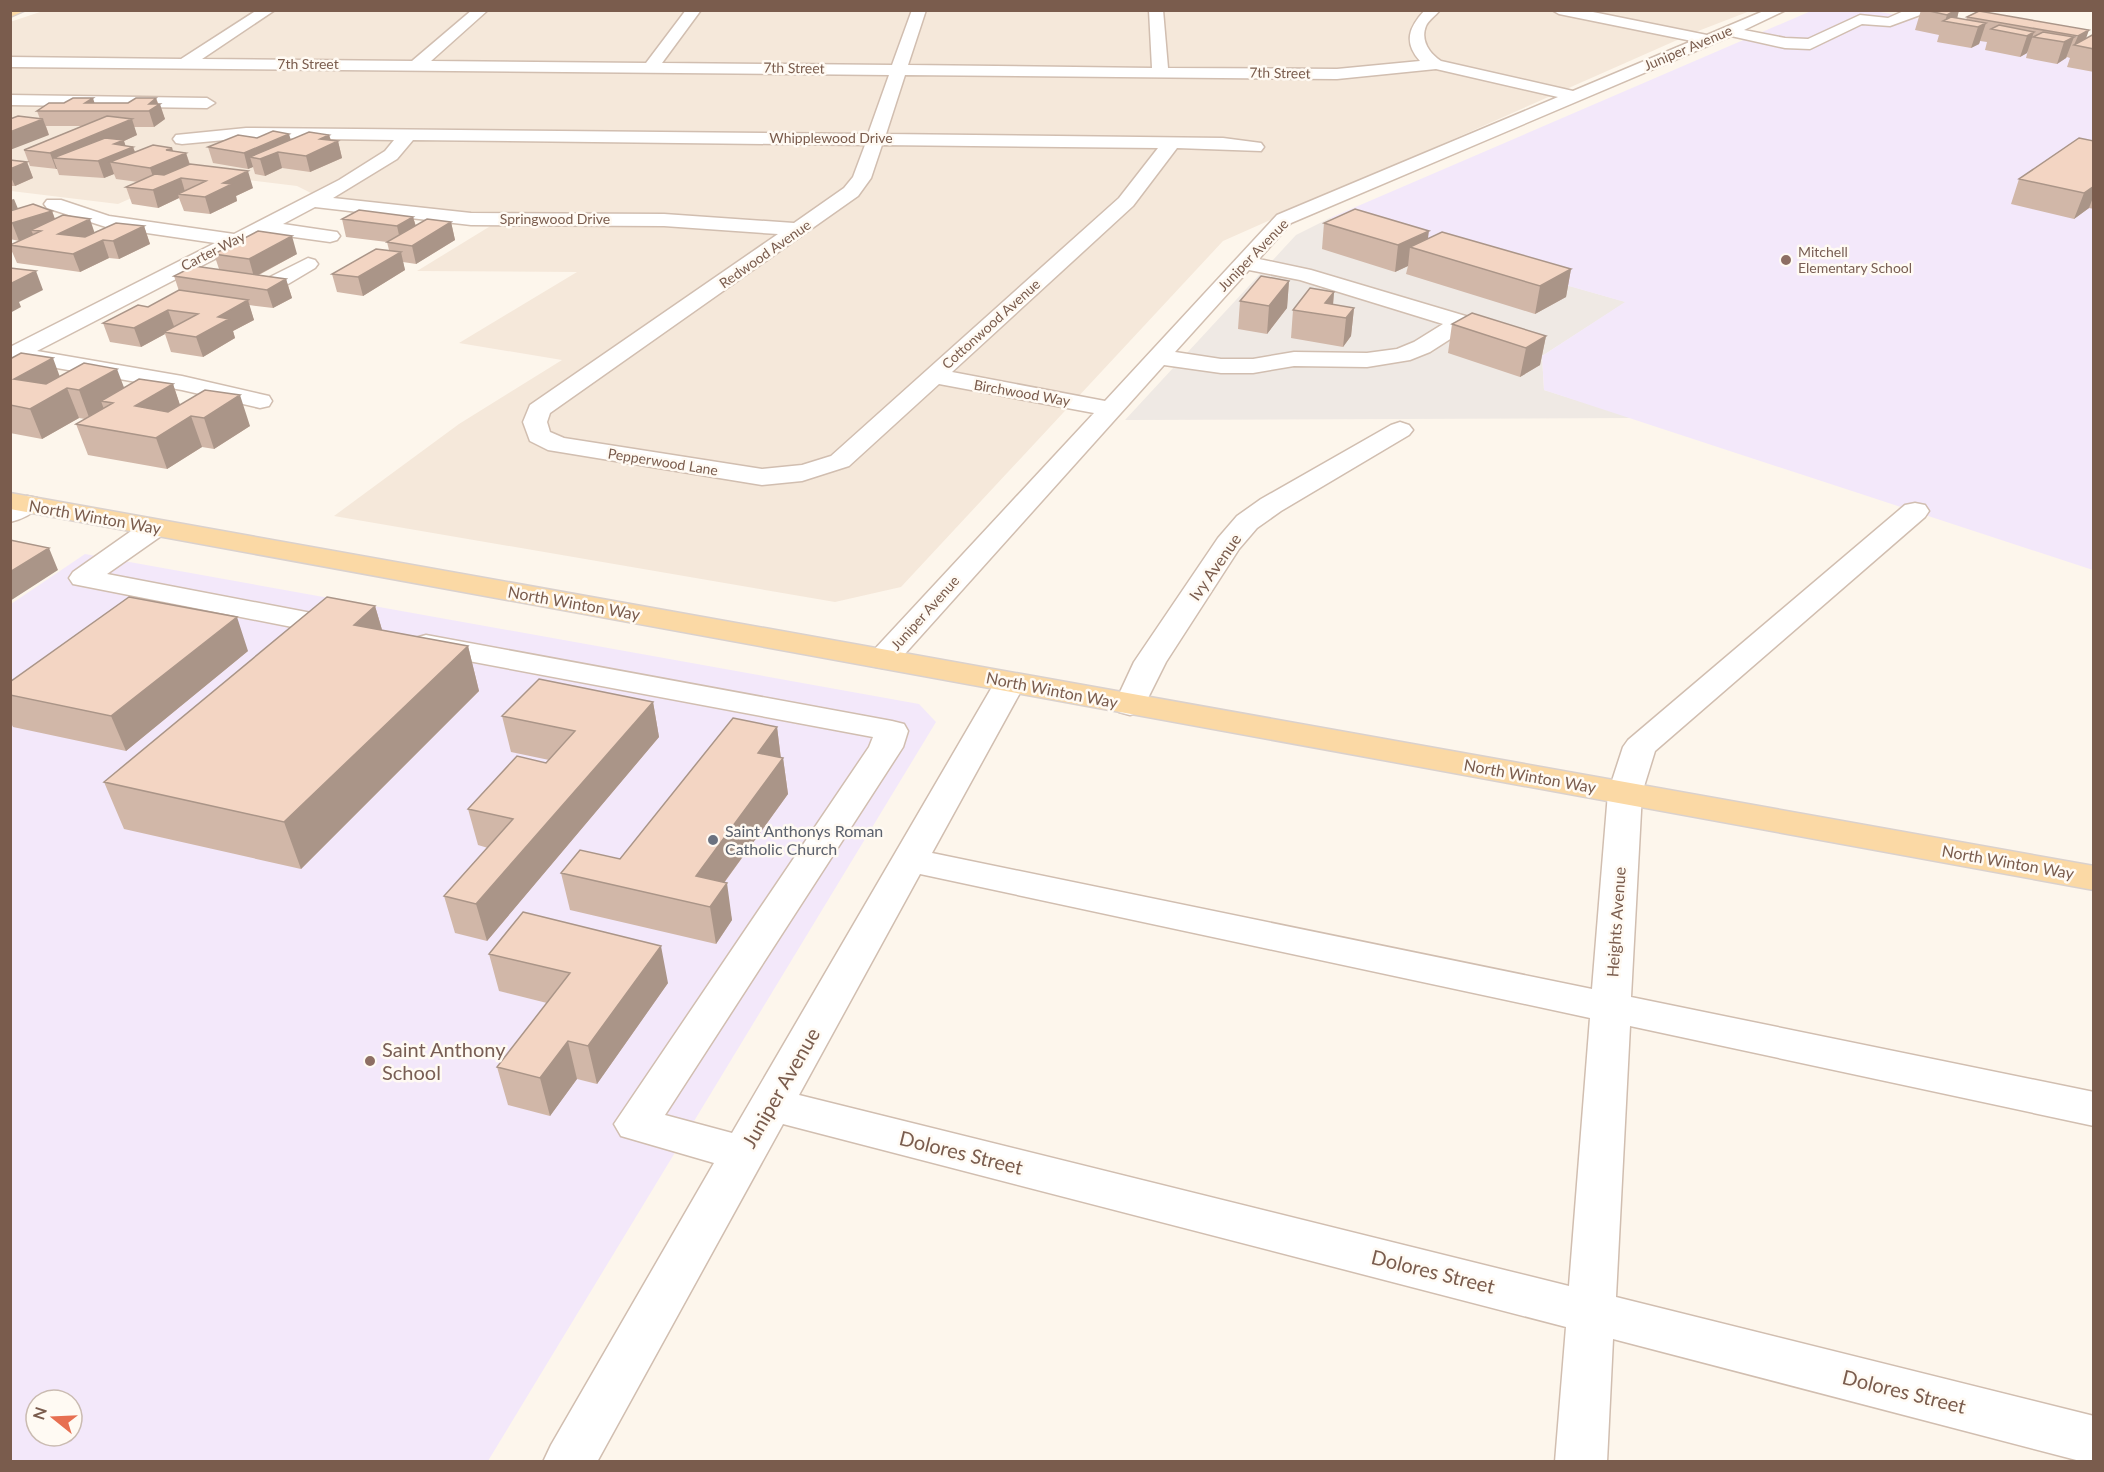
<svg xmlns="http://www.w3.org/2000/svg" width="2104" height="1472" viewBox="0 0 2104 1472" font-family="Lato,sans-serif">
  <style>
    .residential { fill: #f5e8da }
    .industrial { fill: #efe9e4 }
    .education { fill: #f3e8fa; fill-rule: evenodd }
    .lines { fill: none; stroke-linecap: round; stroke-linejoin: round }
    .minor-casing { stroke: #d1beb0; stroke-width: 3 }
    .major-casing { stroke: #dad1cd; stroke-width: 3 }
    .minor { fill: #fff; fill-rule: evenodd }
    .major { fill: #fbd9a5; fill-rule: evenodd }
    .wall { fill: #d1b7a8 }
    .shaded-wall { fill: #aa9588 }
    .building { fill: #f3d5c3; stroke: #aa9588; stroke-width: 1.5 }
    .education-dot { fill: #8d6e63; stroke: #fffaf3; stroke-width: 2 }
    .worship-dot { fill: #6b7280; stroke: #fffaf3; stroke-width: 2 }
    .labels { text-anchor: middle; stroke-width: 5; stroke-linejoin: round; paint-order: stroke }
    .far-street-label { font-size: 14px; fill: #7a5c4d; stroke: #fffaf3 }
    .far-education-label { font-size: 14px; fill: #785e54; stroke: #fffaf3; text-anchor: start }
    .street-label { font-size: 16px; fill: #7a5c4d; stroke: #fffaf3 }
    .worship-label { font-size: 16px; fill: #5b616d; stroke: #fffaf3; text-anchor: start }
    .near-education-label { font-size: 20px; fill: #785e54; stroke: #fffaf3; text-anchor: start }
    .near-street-label { font-size: 20px; fill: #7a5c4d; stroke: #fffaf3 }
  </style>
  <rect width="100%" height="100%" fill="#fdf6ec"/>
  <!-- residential -->
  <path class="residential" d="M46 10 1750 11 1693 33 1223 241 901 587 835 602 334 516 459 424 562 360 459 343 577 272 417 271 497 222 327 201 297 186 188 173 118 204 11 191 10 22Z"/>
  <!-- industrial -->
  <path class="industrial" d="M1330 218 1626 302 1542 356 1544 390 1634 418 1125 420 1296 235Z"/>
  <!-- education -->
  <path class="education" d="M1811 11H1874L2093 49V570L1544 390 1542 356 1625 302 1330 218Z
    M85 554 919 704 936 722 488 1461 11 1462V604ZM36 1400H72V1436H36Z"/>
  <g class="lines">
    <defs>
      <path id="minor" d="M257 10H275L202 59 412 61 472 10H488L431 61 646 63 686 10H701L662 63 892 65 912 10H926L908 65 1152 68 1149 10H1163L1168 68 1337 69 1420 61C1403 42 1409 27 1425 10H1440C1436 15 1428 21 1426 26 1420 41 1430 54 1441 61L1573 91 1692 41 1559 14 1552 10H1583L1707 35 1766 10H1786L1744 30 1785 38 1808 39 1860 15 1888 18 1906 10 1922 12 1920 15 1890 26 1862 24 1810 49 1785 48 1731 36 1291 223 1259 259 1311 270 1469 317 1472 322 1469 327 1430 352 1410 360 1367 367 1294 366 1253 373H1221L1164 365 894 666 883 668 872 666 867 659 872 652 1094 413 939 384 849 466 802 481 762 485 548 450 530 441 523 422 530 405 778 234 664 226 471 225 315 207 283 224 337 232 340 236 337 240 330 242 265 233 37 351 182 376 260 394 269 396 272 401 269 406 260 408 182 390 17 361 10 363V347L215 243 106 227 47 208 44 204 47 200H61L109 216 234 234 339 180 385 151 394 140 246 138 182 144 176 143 173 139 176 135 246 128 868 134 889 75 10 67V57L181 59ZM1436 69 1558 97 1277 215 1105 401 952 372 1133 206 1177 148 1261 151 1264 147 1261 143 1223 138 886 134 905 75 1337 79ZM413 140 865 145 853 177 844 188 794 223 664 214 471 213 333 198 397 159ZM882 145 1158 148 1119 198 831 456 802 465 762 469 564 438 550 432 547 422 550 413 858 196 871 178ZM1249 270 1300 280 1443 324 1414 342 1397 349 1367 353 1294 352 1253 359H1221L1175 352Z
        M10 95 207 98 215 103 207 108 10 105Z
        M308 258 315 260 318 264 315 268 273 293C260 296 247 293 234 290L231 285 234 280 242 279 262 281Z
        M1400 422 1409 425 1413 430 1409 435 1281 511 1257 528 1239 549 1166 662 1141 712 1130 715 1119 712 1114 705 1134 662 1218 538 1237 516 1261 499 1391 425Z
        M27 496 37 498 40 504C34 514 22 519 10 522V502Z
        M1915 503 1925 505 1929 511 1925 517 1655 751 1642 793 1631 997 2094 1092V1126L1630 1026 1616 1297 2094 1416V1462H2084L1613 1339 1607 1462H1555L1566 1327 783 1124 597 1462H543L551 1445 714 1163 621 1136 614 1124 869 747 873 737 426 653 415 650 411 644 415 638 426 635 892 721 904 724 908 731 903 747 665 1115 732 1133 999 675 1010 673 1021 675 1026 682 932 853 1592 989 1608 793 1623 747 1628 740 1905 505ZM920 874 1590 1018 1569 1286 799 1095Z
        M154 520 164 522 168 528 164 534 107 574 343 619 354 622 358 628 354 634 343 637 73 584 69 578 73 572 144 522Z"/>
      <path id="major" d="M10 10H26L10 17Z
        M10 493 2094 866V890L10 509Z"/>
    </defs>
    <!-- minor casing -->
    <use href="#minor" class="minor-casing"/>
    <!-- major casing -->
    <use href="#major" class="major-casing"/>
    <!-- minor -->
    <use href="#minor" class="minor"/>
    <!-- major -->
    <use href="#major" class="major"/>
  </g>
  <!-- wall -->
  <path class="wall" d="M1921 10H1959L1957 18 1966 20 1967 17 1979 11 2086 39 2094 34V72L2067 67 2070 58 2067 57 2066 58 2057 64 2026 58 2028 50 2027 53 2020 57 1985 50 1987 42 1980 41 1979 44 1971 48 1937 42 1939 35 1915 30Z
    M156 98 165 119 154 127H134L137 135 124 141 125 146 133 147 135 152 172 148 173 151 186 153 190 164 253 188 236 196 237 201 210 214 184 211 179 198 158 208 132 204 126 187 138 182 116 179 114 174 104 178 59 175 57 169 30 166 24 150 82 126H46L49 135 40 119 37 111 95 103H128Z
    M329 135 331 140 338 141 342 158 310 172 282 168 265 176 255 174 253 167 248 169 213 163 208 147 257 138 291 140Z
    M2094 141V209L2089 208 2074 219 2011 204 2019 179Z
    M10 160 27 162 33 178 15 186H10Z
    M10 197 18 209 52 211 55 219 95 233 144 226 150 244 119 259 109 258 80 272 17 263 10 247V245L19 241 10 239Z
    M413 217 416 226 451 222 455 240 416 264 403 262 405 270 363 296 337 292 332 274 389 250 387 242 346 237 342 219Z
    M1324 223 1427 239 1571 269 1566 297 1535 314 1406 274 1408 266 1395 272 1322 249Z
    M214 254H297L259 275 286 279 292 298 273 308 249 305 254 320 233 331 235 338 203 357 171 352 165 334 141 347 110 342 103 323 148 307 179 291 174 276 219 269Z
    M1289 281 1287 308 1267 334 1238 329 1240 301Z
    M1334 292 1333 305 1354 308 1351 336 1343 347 1291 338 1293 310Z
    M1452 324 1546 336 1540 365 1520 377 1448 353Z
    M10 359 60 377 124 387 173 384 180 405 250 426 214 449 202 447 167 469 88 455 76 424 85 419 79 418 42 439 10 433Z
    M375 606 382 630 468 646 479 691 301 869 124 829 104 782Z
    M248 651 126 751 13 727 10 721V682Z
    M653 702 659 737 487 941 455 933 444 896 488 848 478 845 468 809 546 763 549 760 511 752 502 716Z
    M777 727 781 758H783L788 794 724 883 732 920 716 944 570 910 561 873 620 859Z
    M489 954 668 983 597 1084 577 1079 550 1116 508 1105 497 1067 547 1003 499 991Z"/>
  <!-- shaded-wall -->
  <path class="shaded-wall" d="M1956 10H1959L1956 23 1945 21 1947 15Z
    M1986 23 1979 44 1971 48 1978 27Z
    M2089 30 2083 47 2074 45 2078 36Z
    M2034 32 2027 53 2020 57 2027 36Z
    M2074 37 2066 58 2057 64 2064 42Z
    M93 98 97 111 85 103Z
    M156 98 158 105 160 104 165 119 154 127 149 111V104Z
    M43 119 49 135 10 150V132Z
    M132 119 137 135 124 141 127 150 133 147 139 163 110 162 114 174 104 178 98 161 53 158 57 169H56L50 153Z
    M289 134 294 150 278 152 282 168 265 176 260 159 250 157 253 167 248 169 244 153Z
    M329 135 332 144 338 141 342 158 310 172 306 156 320 139Z
    M172 148 175 157 186 153 191 169 156 185 150 168 166 150Z
    M27 162 33 178 15 186 10 175V169Z
    M248 171 253 188 236 196 237 201 210 214 205 197 223 183Z
    M181 178 186 195 178 194 179 198 158 208 153 190Z
    M2094 186V195L2089 208 2074 219 2084 193Z
    M14 199 21 216 10 219V200Z
    M52 211 58 228 41 231 31 230 34 236 19 241 12 223Z
    M413 217 418 234 401 244 397 226Z
    M90 219 96 237 65 252 58 234Z
    M451 222 455 240 416 264 412 246Z
    M144 226 150 244 119 259 113 241Z
    M1429 231 1426 252 1410 247 1408 266 1395 272 1398 245Z
    M292 236 297 254 254 277 249 259Z
    M103 240 109 258 80 272 73 254Z
    M401 252 405 270 363 296 358 277Z
    M1571 269 1566 297 1535 314 1540 286Z
    M36 271 43 290 19 302 21 307 10 313V284Z
    M286 279 292 298 273 308 267 290Z
    M1289 281 1287 308 1267 334 1269 306Z
    M1334 292 1332 316 1325 303Z
    M248 300 254 320 233 331 235 338 203 357 196 337 218 317Z
    M1354 308 1351 336 1343 347 1346 318Z
    M168 310 175 329 164 332 165 334 141 347 134 328Z
    M1546 336 1540 365 1520 377 1526 348Z
    M53 358 64 388 14 379Z
    M117 369 128 398 113 403 101 401 105 412 90 420 79 390Z
    M173 384 183 414 146 437 135 406Z
    M67 388 79 418 42 439 30 409Z
    M240 395 250 426 214 449 204 418Z
    M191 416 202 447 167 469 156 438Z
    M49 548 58 570 10 601V572Z
    M375 606 388 650 354 625Z
    M237 617 248 651 126 751 111 716Z
    M468 646 479 691 301 869 284 822Z
    M653 702 659 737 487 941 476 904Z
    M777 727 781 760 783 758 788 794 707 906 696 876 758 753Z
    M727 883 732 920 716 944 710 907Z
    M661 946 668 983 597 1084 588 1046Z
    M568 1041 577 1079 550 1116 540 1078Z"/>
  <!-- building -->
  <path class="building" d="M1925 10H1956L1947 15Z
    M1979 11 2089 30 2078 36 1967 17Z
    M1951 17 1986 23 1978 27 1943 21Z
    M1999 25 2034 32 2027 36 1991 29Z
    M2043 32 2074 37 2064 42 2033 37Z
    M2094 34V49L2074 45Z
    M73 98H93L85 103H128L136 98H156L149 104H160L149 111H37L49 103H64Z
    M18 116 43 119 10 132V119Z
    M107 116 132 119 50 153 24 150Z
    M273 131 289 134 244 153 208 147 238 135 257 138Z
    M309 132 329 135 320 139 338 141 306 156 278 152 260 159 250 157Z
    M105 138 124 140 114 144 133 147 98 161 53 158Z
    M2079 138 2094 141V186L2084 193 2019 179Z
    M153 145 172 148 166 150 186 153 150 168 110 162Z
    M10 160 27 162 10 169Z
    M190 164 248 171 223 183 232 184 205 197 178 194 206 181 181 178 153 190 126 187 155 174 164 175Z
    M33 204 52 211 12 223H10V211Z
    M1355 209 1429 231 1398 245 1324 223Z
    M359 210 413 217 397 226 342 219Z
    M63 215 90 219 58 234 85 237 116 223 144 226 113 241 103 240 73 254 10 245 41 231 31 230Z
    M427 219 451 222 412 246 387 242Z
    M258 231 292 236 249 259 214 254Z
    M1442 232 1571 269 1540 286 1410 247Z
    M376 249 401 252 358 277 332 274Z
    M194 266 286 279 267 290 174 276Z
    M10 268 36 271 10 284Z
    M1261 276 1289 281 1269 306 1240 301Z
    M1310 288 1334 292 1325 303 1354 308 1346 318 1293 310Z
    M179 290 248 300 218 317 229 319 196 337 164 332 198 314 168 310 134 328 103 323 138 305 148 307Z
    M1472 313 1546 336 1526 348 1452 324Z
    M21 353 53 358 14 379 46 384 84 363 117 369 79 390 67 388 30 409 10 405V359Z
    M139 379 173 384 135 406 168 412 205 390 240 395 204 418 191 416 156 438 76 424 113 403 101 401Z
    M10 540 49 548 10 572Z
    M129 597 237 617 111 716 10 695V682Z
    M327 597 375 606 354 625 468 646 284 822 104 782Z
    M539 679 653 702 476 904 444 896 513 819 468 809 517 756 546 763 575 731 502 716Z
    M733 718 777 727 758 753 783 758 696 876 727 883 710 907 561 873 580 850 620 859Z
    M523 912 661 946 588 1046 568 1041 540 1078 497 1067 570 973 489 954Z"/>
  <!-- markers -->
  <g class="education-dot">
    <circle cx="1786" cy="260" r="6"/>
    <circle cx="370" cy="1061" r="6"/>
  </g>
  <circle class="worship-dot" cx="713" cy="840" r="6"/>
  <g class="labels">
    <!-- far-street labels -->
    <g class="far-street-label">
      <text transform="translate(1688 48) rotate(-23)" y="5">Juniper Avenue</text>
      <text x="308" y="69">7th Street</text>
      <text transform="translate(794 68) rotate(1)" y="5">7th Street</text>
      <text transform="translate(1280 73) rotate(1)" y="5">7th Street</text>
      <text x="831" y="143">Whipplewood Drive</text>
      <text x="555" y="224">Springwood Drive</text>
      <text transform="translate(213 251) rotate(-27)" y="5">Carter Way</text>
      <text transform="translate(765 254) rotate(-35)" y="5">Redwood Avenue</text>
      <text transform="translate(1253 255) rotate(-46)" y="5">Juniper Avenue</text>
      <text transform="translate(991 324) rotate(-42)" y="5">Cottonwood Avenue</text>
      <text transform="translate(1022 393) rotate(10)" y="5">Birchwood Way</text>
      <text transform="translate(663 462) rotate(9)" y="5">Pepperwood Lane</text>
      <text transform="translate(925 613) rotate(-48)" y="5">Juniper Avenue</text>
    </g>
    <!-- far-education labels -->
    <g class="far-education-label">
      <text x="1798" y="257">Mitchell<tspan x="1798" dy="16">Elementary School</tspan></text>
    </g>
    <!-- street labels -->
    <g class="street-label">
      <text transform="translate(95 517) rotate(10)" y="6">North Winton Way</text>
      <text transform="translate(1215 567) rotate(-55)" y="6">Ivy Avenue</text>
      <text transform="translate(574 603) rotate(10)" y="6">North Winton Way</text>
      <text transform="translate(1052 690) rotate(11)" y="6">North Winton Way</text>
      <text transform="translate(1530 776) rotate(10)" y="6">North Winton Way</text>
      <text transform="translate(2008 862) rotate(10)" y="6">North Winton Way</text>
      <text transform="translate(1616 922) rotate(-86)" y="6">Heights Avenue</text>
    </g>
    <!-- worship labels -->
    <g class="worship-label">
      <text x="725" y="837">Saint Anthonys Roman<tspan x="725" dy="18">Catholic Church</tspan></text>
    </g>
    <!-- near-education labels -->
    <g class="near-education-label">
      <text x="382" y="1057">Saint Anthony<tspan x="382" dy="23">School</tspan></text>
    </g>
    <!-- near-street labels -->
    <g class="near-street-label">
      <text transform="translate(781 1088) rotate(-60)" y="7">Juniper Avenue</text>
      <text transform="translate(961 1153) rotate(14)" y="7">Dolores Street</text>
      <text transform="translate(1433 1272) rotate(14)" y="7">Dolores Street</text>
      <text transform="translate(1904 1392) rotate(14)" y="7">Dolores Street</text>
    </g>
  </g>
  <!-- border -->
  <rect width="2104" height="1472" fill="none" stroke="#7a5c4d" stroke-width="24"/>
  <!-- north arrow -->
  <g transform="translate(54 1418) rotate(288)"><circle r="28" fill="#fffaf3" stroke="#cabbb1" stroke-width="1.5"/>
  <path d="M0-4.5L10 22L0 15L-10 22Z" fill="#e76f51"/>
  <text y="-9" font-size="16" font-weight="bold" text-anchor="middle" fill="#7a5c4d">N</text>
  </g>
</svg>
